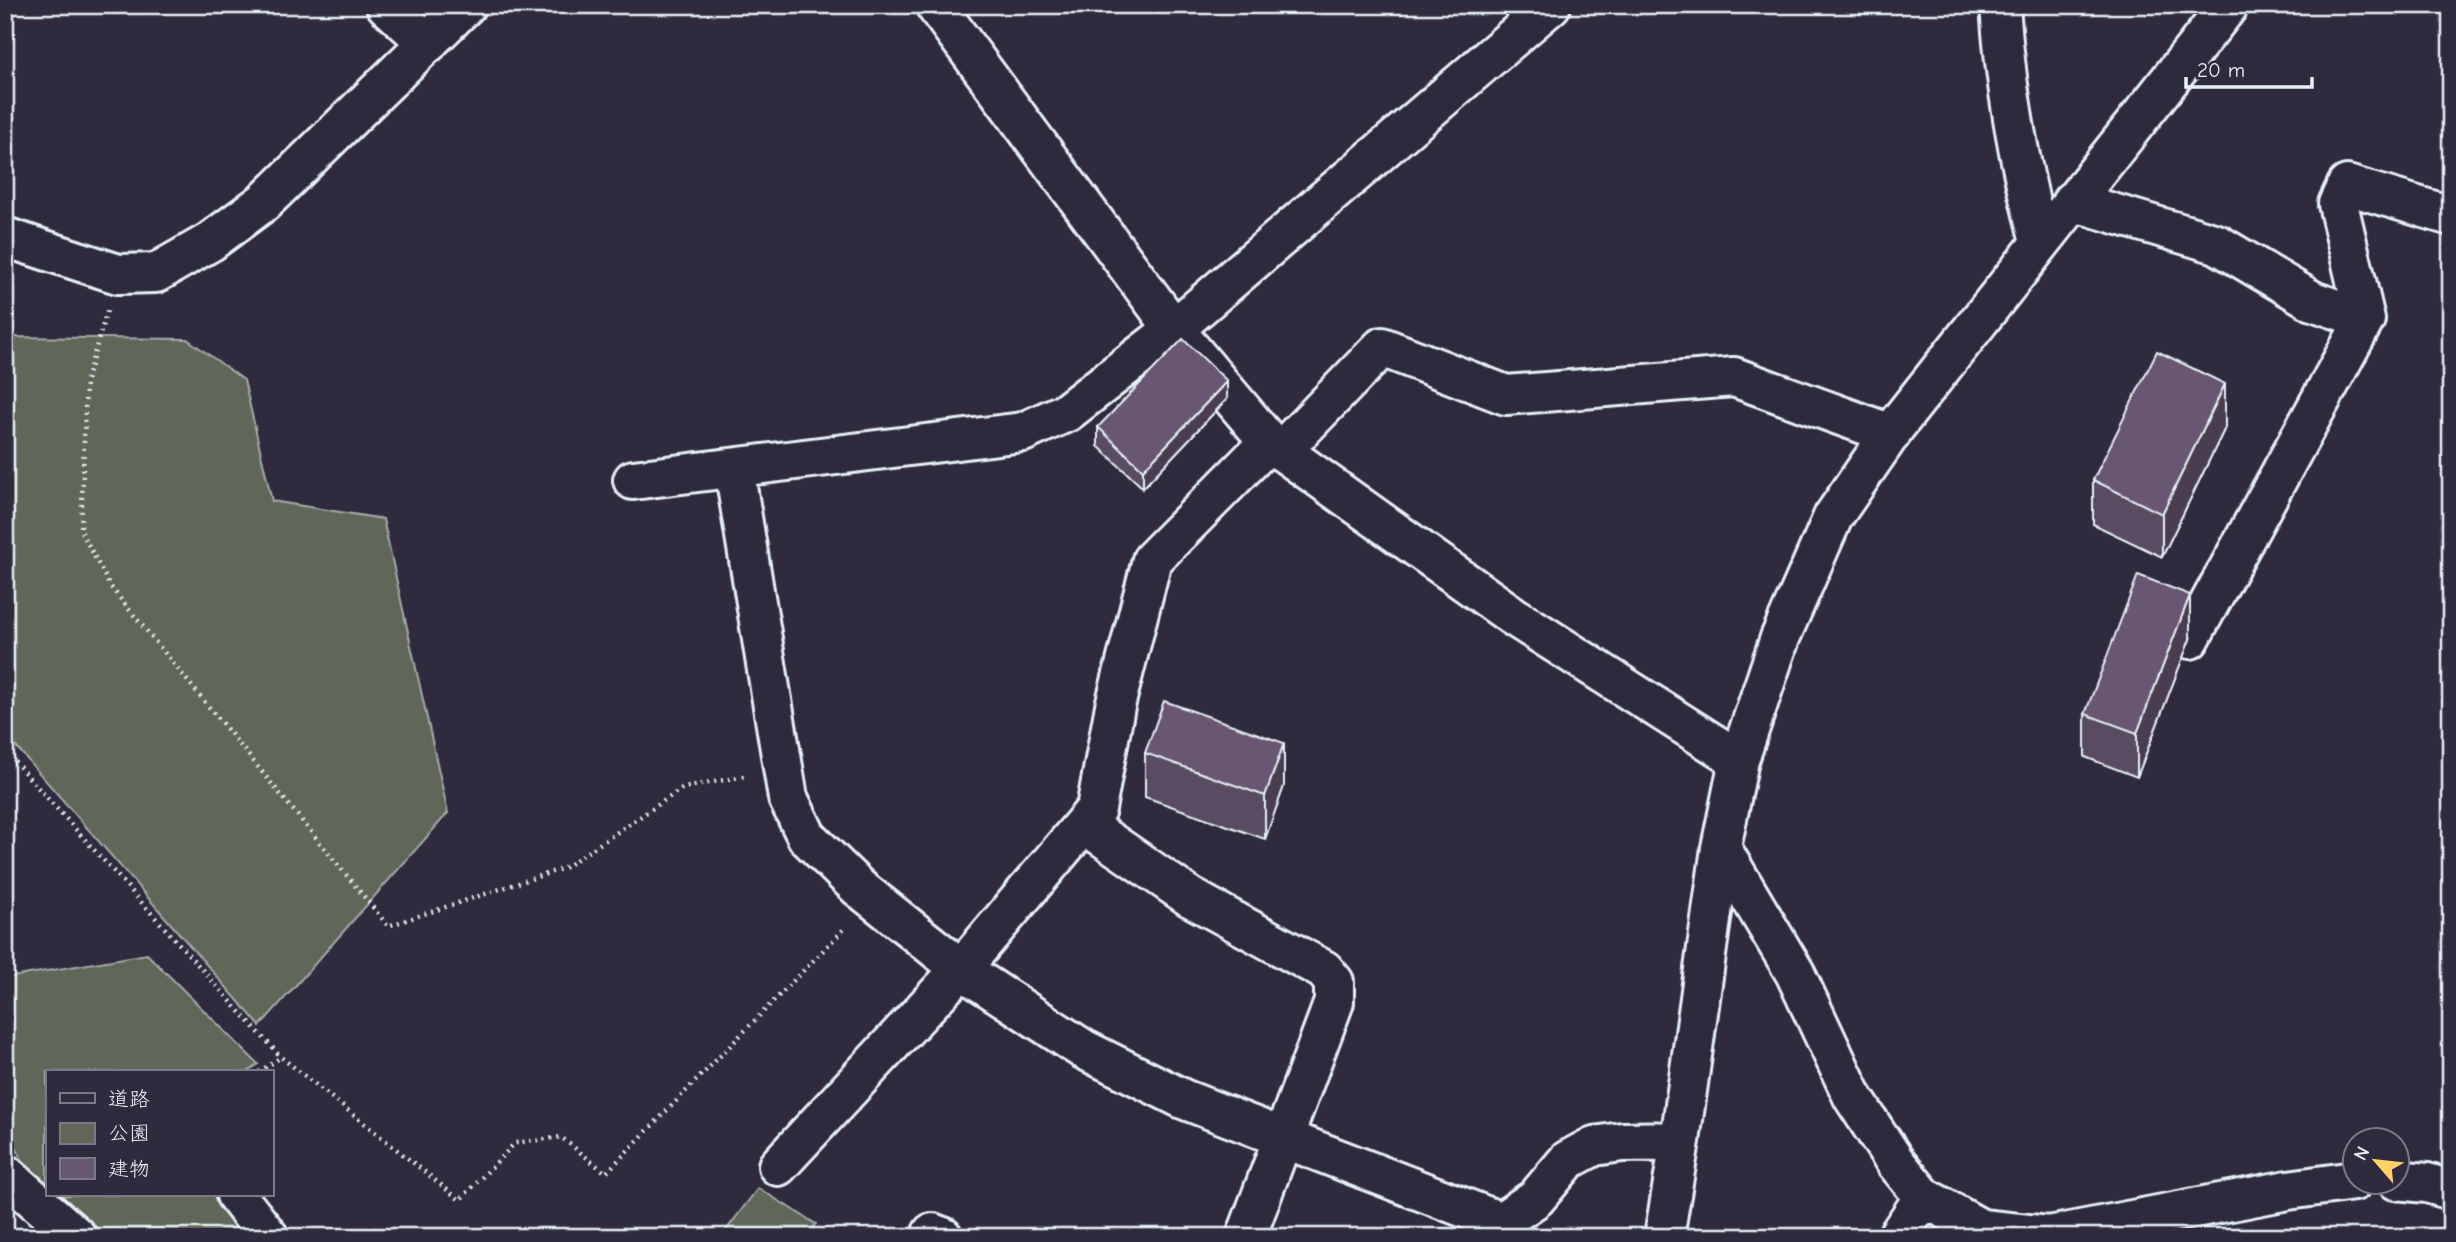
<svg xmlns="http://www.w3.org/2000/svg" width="2456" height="1242" viewBox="0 0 2456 1242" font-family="'Comic Neue','Klee One',sans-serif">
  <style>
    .green { fill: #616659; stroke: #a4aca8; stroke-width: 2 }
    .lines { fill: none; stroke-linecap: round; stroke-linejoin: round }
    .minor-casing { stroke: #e8f1f8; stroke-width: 44 }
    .path { stroke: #e8f1f8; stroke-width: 4.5; stroke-dasharray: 2 5; stroke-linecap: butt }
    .minor { stroke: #2f2a3d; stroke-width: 38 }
    .wall { fill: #594b62; stroke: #e8f1f8; stroke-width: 2 }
    .shaded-wall { fill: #493d50; stroke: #e8f1f8; stroke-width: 2 }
    .building { fill: #685772; stroke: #e8f1f8; stroke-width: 2 }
  </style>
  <rect width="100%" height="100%" fill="#2f2a3d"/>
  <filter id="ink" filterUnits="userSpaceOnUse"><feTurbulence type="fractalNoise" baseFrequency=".0143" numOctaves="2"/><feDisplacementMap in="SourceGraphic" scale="14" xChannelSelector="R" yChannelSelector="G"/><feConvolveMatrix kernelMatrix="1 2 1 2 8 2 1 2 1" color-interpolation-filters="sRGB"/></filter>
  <g filter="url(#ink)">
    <!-- green -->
    <path class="green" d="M5 337 187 339 244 380 272 501 383 519 448 813 260 1026 5 734Z
      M147 954 258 1064 248 1072H47V1189L29 1173 5 1126V978Z
      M758 1188 816 1224 806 1237H721Z
      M54 1195H215L249 1237H101Z"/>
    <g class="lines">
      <defs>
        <path id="minor" d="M386 5 428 43
          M935 5 1174 329 1269 442 1513 616 1739 760
          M2000 5C2005 85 2019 164 2040 241
          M2072 201 2217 244 2313 301 2365 319 2338 204 2347 185 2451 216
          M5 237 118 274 156 273 210 242 264 202 466 5
          M1281 451 1382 347 1506 395 1734 377 1891 434
          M734 468 788 798 807 837 858 887 961 969 1083 1049 1183 1099 1501 1222 1510 1237
          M633 480 1023 432 1067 412 1174 329 1551 5
          M2190 639 2365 319
          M1084 824 1190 897 1324 970 1334 982V1002L1246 1237
          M1721 848 1795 973 1853 1097 1896 1163 1924 1197 1981 1229 2049 1236 2288 1190 2354 1181
          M778 1166 961 969 1096 809 1115 706 1152 560 1269 442
          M5 1174 77 1237
          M2396 1180 2427 1183 2451 1190
          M236 1195 269 1237
          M1501 1222 1536 1198 1568 1160 1594 1146 1622 1142 1680 1141
          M931 1237 932 1233 943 1237
          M1664 1237 1680 1141 1721 848 1739 760 1780 638 1833 517 1895 427 2229 5
          M1897 1237 1924 1197"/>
      </defs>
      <!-- minor casing -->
      <use href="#minor" class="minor-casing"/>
      <!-- path -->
      <path class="path" d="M107 311 86 381 81 531 110 586 388 926 564 868 683 788 744 776
        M5 751 281 1057 460 1200 515 1143 561 1137 606 1173 844 929
        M259 1072 281 1057"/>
      <!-- minor -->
      <use href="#minor" class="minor"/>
    </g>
    <!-- wall -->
    <path class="wall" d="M1227 399 1143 488 1098 446V427Z
      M2225 428 2162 557 2093 524V480Z
      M2190 639 2137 777 2085 757V714Z
      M1145 753 1284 786 1265 839 1145 797Z"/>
    <!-- shaded-wall -->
    <path class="shaded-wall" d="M1227 381V399L1143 488V470Z
      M2225 384V428L2162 557V514Z
      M2190 595V639L2137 777V733Z
      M1284 743V786L1265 839V796Z"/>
    <!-- building -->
    <path class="building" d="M1183 339 1227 381 1143 470 1098 427Z
      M2157 351 2225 384 2162 514 2093 480Z
      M2138 575 2190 595 2137 733 2085 714Z
      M1164 701 1284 743 1265 796 1145 753Z"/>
  </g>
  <!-- margin -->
  <rect width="2456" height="1242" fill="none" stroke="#2f2a3d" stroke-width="28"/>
  <rect x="14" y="14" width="2428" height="1214" fill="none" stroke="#e8f1f8" stroke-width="2.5" filter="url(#ink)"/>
  <!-- legend -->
  <rect x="46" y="1070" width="228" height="126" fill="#2f2a3d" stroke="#797a88" stroke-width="2"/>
  <rect x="60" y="1093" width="35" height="10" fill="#2f2a3d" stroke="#797a88" stroke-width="2"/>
  <text x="108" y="1106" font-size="21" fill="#e8f1f8">道路</text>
  <rect x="60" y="1123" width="35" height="21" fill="#616659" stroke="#797a88" stroke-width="2"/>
  <text x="108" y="1140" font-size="21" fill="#e8f1f8">公園</text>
  <rect x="60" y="1158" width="35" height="21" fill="#685772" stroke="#797a88" stroke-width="2"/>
  <text x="108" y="1176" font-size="21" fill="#e8f1f8">建物</text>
  <!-- north arrow -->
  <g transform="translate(2376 1161) rotate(298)"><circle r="33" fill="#2f2a3d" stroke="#797a88" stroke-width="2"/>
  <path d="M0-5L12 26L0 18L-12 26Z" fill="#ffd166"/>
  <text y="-10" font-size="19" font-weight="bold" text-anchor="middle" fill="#e8f1f8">N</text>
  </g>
  <!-- scale -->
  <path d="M2186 77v10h126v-10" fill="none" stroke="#e8f1f8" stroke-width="3.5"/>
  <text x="2197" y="77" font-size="21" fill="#e8f1f8" stroke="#2f2a3d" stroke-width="5" paint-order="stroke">20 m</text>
</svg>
